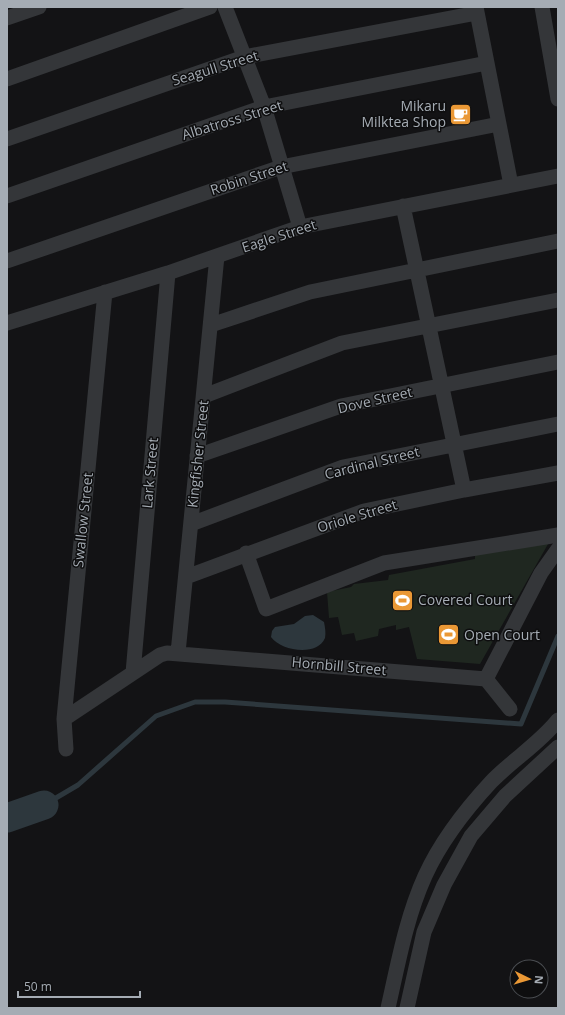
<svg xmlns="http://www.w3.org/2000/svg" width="565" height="1015" viewBox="0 0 565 1015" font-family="'Open Sans',sans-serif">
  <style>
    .green { fill: #1f2720 }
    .water { fill: #2d373d }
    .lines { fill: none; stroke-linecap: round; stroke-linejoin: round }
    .stream { stroke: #2d373d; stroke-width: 5 }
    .river { stroke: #2d373d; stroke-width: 29 }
    .minor { stroke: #343639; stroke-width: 15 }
    .labels { text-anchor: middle; stroke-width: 3; stroke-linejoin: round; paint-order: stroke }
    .street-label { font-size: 14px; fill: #a5acb4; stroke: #0e0e0f }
    .poi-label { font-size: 14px; fill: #a5acb4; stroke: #0e0e0f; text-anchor: start }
  </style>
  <rect width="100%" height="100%" fill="#131315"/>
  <!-- green -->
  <path class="green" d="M552 537 480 664 417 659 409 627 396 630V625L379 629 378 636 356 641 354 633 342 635 338 617 329 618 327 592 351 587 354 584 388 580 389 575 475 559V552Z"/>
  <!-- water -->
  <path class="water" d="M313 615 324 622C325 627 326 633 325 638 317 657 281 651 271 637L272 631 275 627 294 624 305 616Z"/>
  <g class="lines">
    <!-- stream -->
    <path class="stream" d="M44 805 78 785 156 716 195 702H225L521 724 558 636"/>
    <!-- river -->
    <path class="river" d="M7 818 44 805"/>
    <!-- minor -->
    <path class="minor" d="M225 7 264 107 300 227
      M476 7 511 185
      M542 7 558 99
      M7 18 39 7
      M7 79 210 7
      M7 139 244 57 477 13
      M7 196 264 107 487 63
      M403 206 464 490
      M7 261 281 167 499 124
      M7 323 168 273 300 227 558 176
      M211 325 310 292 558 241
      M204 396 342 343 558 300
      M197 456 341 406 558 362
      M191 524 343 467 558 424
      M246 553 266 609 384 563 558 535
      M186 577 364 511 464 490 558 473
      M178 653 217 256
      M133 673 168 273
      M486 679 510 709
      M64 719 160 655 167 653 486 679 541 573 558 549
      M66 749 64 719 105 292
      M388 1008C398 964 406 918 425 876 440 843 466 809 491 782 512 760 539 744 558 720
      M407 1008 424 932 444 885 471 836 505 796 558 747"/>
  </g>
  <!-- icons -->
  <defs>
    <symbol id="cafe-square" viewBox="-11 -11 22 22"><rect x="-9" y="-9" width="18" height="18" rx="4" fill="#ea9835" stroke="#0e0e0f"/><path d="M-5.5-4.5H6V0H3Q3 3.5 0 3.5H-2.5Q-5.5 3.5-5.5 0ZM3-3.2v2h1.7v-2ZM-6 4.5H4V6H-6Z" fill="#fff"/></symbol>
    <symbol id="stadium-square" viewBox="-11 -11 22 22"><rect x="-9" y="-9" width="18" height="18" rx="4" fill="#ea9835" stroke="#0e0e0f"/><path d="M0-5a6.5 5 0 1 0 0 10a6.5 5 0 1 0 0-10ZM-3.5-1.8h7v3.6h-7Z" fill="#fff"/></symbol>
  </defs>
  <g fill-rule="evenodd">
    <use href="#cafe-square" x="448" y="102" width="25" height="25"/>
    <use href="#stadium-square" x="390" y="588" width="25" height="25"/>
    <use href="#stadium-square" x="436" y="622" width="25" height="25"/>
  </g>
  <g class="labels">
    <!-- street labels -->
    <g class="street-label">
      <text transform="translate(215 68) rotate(-17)" y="5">Seagull Street</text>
      <text transform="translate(232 120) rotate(-17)" y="5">Albatross Street</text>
      <text transform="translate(249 178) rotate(-18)" y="5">Robin Street</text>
      <text transform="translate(279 236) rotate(-18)" y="5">Eagle Street</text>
      <text transform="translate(375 400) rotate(-13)" y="5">Dove Street</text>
      <text transform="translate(198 454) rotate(-84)" y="5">Kingfisher Street</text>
      <text transform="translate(372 463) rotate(-14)" y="5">Cardinal Street</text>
      <text transform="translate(150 473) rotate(-85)" y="5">Lark Street</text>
      <text transform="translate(357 516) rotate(-17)" y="5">Oriole Street</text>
      <text transform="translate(83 520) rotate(-84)" y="5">Swallow Street</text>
      <text transform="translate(339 666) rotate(5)" y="5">Hornbill Street</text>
    </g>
    <!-- poi labels -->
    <g class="poi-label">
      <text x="446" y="111" text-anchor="end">Mikaru<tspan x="446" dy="16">Milktea Shop</tspan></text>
      <text x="418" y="605">Covered Court</text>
      <text x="464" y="640">Open Court</text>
    </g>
  </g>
  <!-- border -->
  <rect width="565" height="1015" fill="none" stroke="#a5acb4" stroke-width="16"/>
  <!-- north arrow -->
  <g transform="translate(529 979) rotate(95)"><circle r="19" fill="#0e0e0f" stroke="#4a4d51"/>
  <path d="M0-3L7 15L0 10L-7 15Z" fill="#ea9835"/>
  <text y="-6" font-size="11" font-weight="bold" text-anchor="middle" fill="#a5acb4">N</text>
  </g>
  <!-- scale -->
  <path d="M18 991v6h122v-6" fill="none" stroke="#a5acb4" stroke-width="2"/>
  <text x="24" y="991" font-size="12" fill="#a5acb4" stroke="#0e0e0f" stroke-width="3" paint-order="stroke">50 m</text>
</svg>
